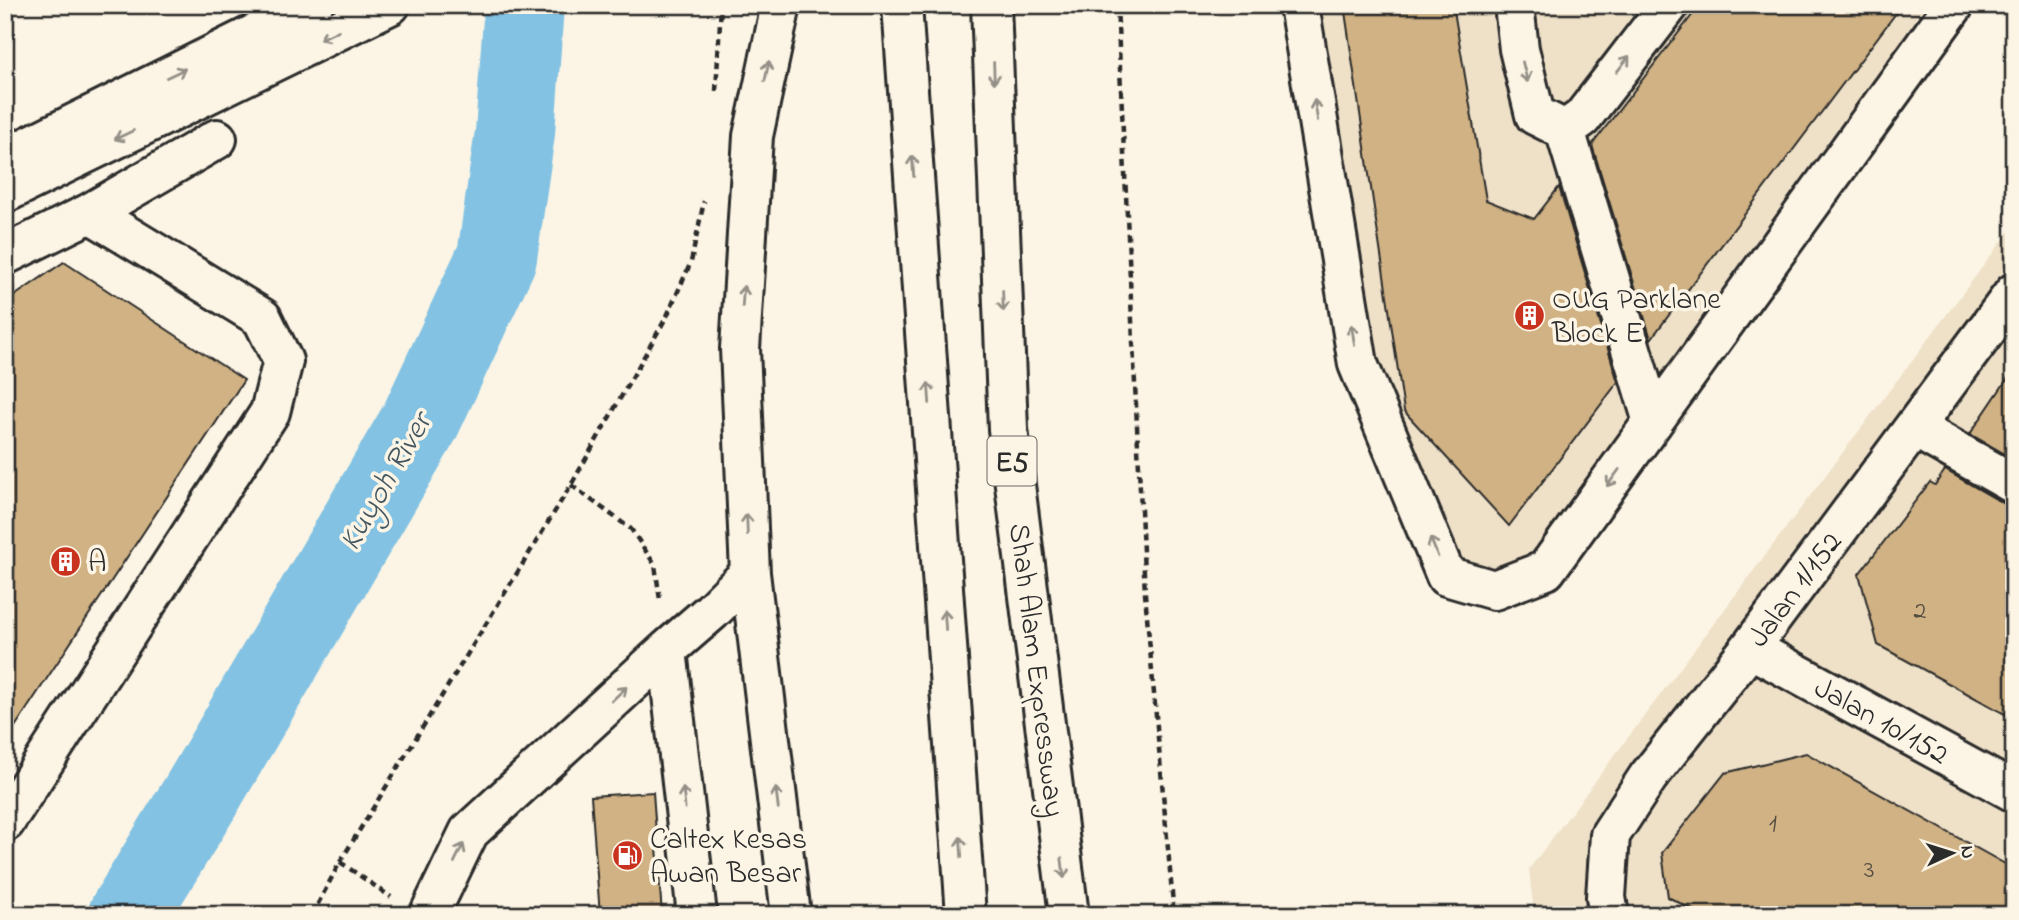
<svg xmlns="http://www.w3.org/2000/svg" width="2019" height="920" viewBox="0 0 2019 920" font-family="'Indie Flower',sans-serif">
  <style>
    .built { fill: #efe1c8 }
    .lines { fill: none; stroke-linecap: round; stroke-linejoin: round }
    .river { stroke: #83c2e3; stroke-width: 80 }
    .building { fill: #d0b284; stroke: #2b2b2b; stroke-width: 2 }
    .minor-casing { stroke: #2b2b2b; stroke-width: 44 }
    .highway-casing { stroke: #2b2b2b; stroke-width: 44 }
    .path { stroke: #2b2b2b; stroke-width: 4.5; stroke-dasharray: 7 5; stroke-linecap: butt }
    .minor { stroke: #fcf5e5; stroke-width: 38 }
    .highway { stroke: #fcf5e5; stroke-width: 38 }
    .oneway { stroke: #949088 }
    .labels { text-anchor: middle; stroke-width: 7; stroke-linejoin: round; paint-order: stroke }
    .number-label { font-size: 26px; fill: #544d41 }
    .shield { fill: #fcf5e5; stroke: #6a6863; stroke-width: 2 }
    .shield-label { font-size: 28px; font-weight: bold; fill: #2b2b2b }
    .poi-label { font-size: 30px; fill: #2b2b2b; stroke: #fcf5e5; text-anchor: start }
    .street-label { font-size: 30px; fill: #2b2b2b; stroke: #fcf5e5 }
    .water-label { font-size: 32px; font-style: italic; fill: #455862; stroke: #fcf5e5 }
  </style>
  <rect width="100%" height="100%" fill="#fcf5e5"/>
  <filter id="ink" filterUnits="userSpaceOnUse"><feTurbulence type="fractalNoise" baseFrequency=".0143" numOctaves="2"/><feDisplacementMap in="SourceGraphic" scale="14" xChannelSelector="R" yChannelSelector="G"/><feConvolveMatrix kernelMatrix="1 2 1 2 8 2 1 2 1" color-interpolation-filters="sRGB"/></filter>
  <g filter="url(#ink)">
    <!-- built -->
    <path class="built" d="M1313 5H1939L1537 563 1492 580 1453 567 1367 360Z
      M2014 225V915H1534L1529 869Z"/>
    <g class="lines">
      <!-- river -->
      <path class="river" d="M128 915 199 799 420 422 497 257 515 133 524 5"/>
    </g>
    <!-- building -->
    <path class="building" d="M1344 5H1453L1486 200 1534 219 1559 187 1618 382 1509 526 1404 411Z
      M1700 5H1902L1651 339 1592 145Z
      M64 262 244 380 5 742V306L10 299Z
      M2014 369V459L1970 434Z
      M1945 470 2003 503 2014 506V719L1878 645 1859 574 1930 482 1935 485Z
      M1806 753 2014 869V915H1703L1668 897 1662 853 1725 773Z
      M653 792 662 915H600L591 796Z"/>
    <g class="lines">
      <defs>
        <path id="minor" d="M781 5 753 136 740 349 750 573 791 915
          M1299 5 1358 364 1446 576 1494 590 1546 570 1954 5
          M1514 5 1519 49 1535 115 1565 130 1582 118 1669 5
          M1565 130 1653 422
          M5 158 313 5
          M5 193 390 5
          M5 255 90 213 217 139
          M1915 428 2014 484
          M1750 648 2014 792
          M667 650 697 915
          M5 822 270 412 283 361 262 318 90 213
          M429 915 469 832 667 650 712 611 750 573
          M1609 915 1606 897 1610 835 1648 777 1750 648 2014 293"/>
        <path id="highway" d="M902 5 966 915
          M991 5 1008 429 1069 915"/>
      </defs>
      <!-- minor casing -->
      <use href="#minor" class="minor-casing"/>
      <!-- highway casing -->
      <use href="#highway" class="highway-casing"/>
      <!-- path -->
      <path class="path" d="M1117 5 1145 594 1174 915
        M716 91 721 5
        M571 485 631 529 655 565 660 600
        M340 862 391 897
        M312 915 340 862 571 485 667 316 691 262 704 201"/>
      <!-- minor -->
      <use href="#minor" class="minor"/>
      <!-- highway -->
      <use href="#highway" class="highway"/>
    </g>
    <!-- one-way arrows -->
    <defs><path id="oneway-shaft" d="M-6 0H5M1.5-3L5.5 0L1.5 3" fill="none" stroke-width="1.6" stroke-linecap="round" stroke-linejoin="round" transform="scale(1.75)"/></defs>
    <g class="oneway">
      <use href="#oneway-shaft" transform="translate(329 35) rotate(154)"/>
      <use href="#oneway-shaft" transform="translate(1623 64) rotate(-52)"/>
      <use href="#oneway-shaft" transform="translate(767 71) rotate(-78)"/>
      <use href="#oneway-shaft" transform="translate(1525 72) rotate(76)"/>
      <use href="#oneway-shaft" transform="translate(176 73) rotate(-26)"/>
      <use href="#oneway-shaft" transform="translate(994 73) rotate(88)"/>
      <use href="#oneway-shaft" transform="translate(1316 110) rotate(-99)"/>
      <use href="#oneway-shaft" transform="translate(124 135) rotate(154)"/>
      <use href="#oneway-shaft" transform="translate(913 166) rotate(-94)"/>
      <use href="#oneway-shaft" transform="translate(743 296) rotate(-86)"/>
      <use href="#oneway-shaft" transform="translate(1003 301) rotate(88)"/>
      <use href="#oneway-shaft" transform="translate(1353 335) rotate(-99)"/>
      <use href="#oneway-shaft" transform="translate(929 393) rotate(-94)"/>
      <use href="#oneway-shaft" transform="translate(1613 478) rotate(126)"/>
      <use href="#oneway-shaft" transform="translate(747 524) rotate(-92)"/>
      <use href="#oneway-shaft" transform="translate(1434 547) rotate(-112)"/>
      <use href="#oneway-shaft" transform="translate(945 620) rotate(-94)"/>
      <use href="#oneway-shaft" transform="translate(619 694) rotate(-43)"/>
      <use href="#oneway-shaft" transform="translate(684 798) rotate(-96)"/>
      <use href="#oneway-shaft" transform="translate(777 798) rotate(-97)"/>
      <use href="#oneway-shaft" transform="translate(961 847) rotate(-94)"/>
      <use href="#oneway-shaft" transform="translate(459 853) rotate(-64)"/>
      <use href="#oneway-shaft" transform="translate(1063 868) rotate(83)"/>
    </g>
  </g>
  <!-- icons -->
  <defs>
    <symbol id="building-disc" viewBox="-11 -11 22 22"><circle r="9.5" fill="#c8321e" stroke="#fcf5e5"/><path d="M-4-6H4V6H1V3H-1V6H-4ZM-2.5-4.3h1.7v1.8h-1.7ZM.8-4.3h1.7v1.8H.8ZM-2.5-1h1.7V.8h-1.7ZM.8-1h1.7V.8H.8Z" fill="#fff"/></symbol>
    <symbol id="fuel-disc" viewBox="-11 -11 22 22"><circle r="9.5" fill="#c8321e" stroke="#fcf5e5"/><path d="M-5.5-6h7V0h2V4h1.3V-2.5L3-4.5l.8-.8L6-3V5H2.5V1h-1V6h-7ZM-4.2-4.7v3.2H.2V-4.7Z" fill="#fff"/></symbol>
  </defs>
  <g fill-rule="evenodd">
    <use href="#building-disc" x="1512" y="298" width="35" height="35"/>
    <use href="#building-disc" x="48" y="544" width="35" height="35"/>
    <use href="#fuel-disc" x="610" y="838" width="35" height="35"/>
  </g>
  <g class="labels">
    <!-- number labels -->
    <g class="number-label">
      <text x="1920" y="618">2</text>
      <text x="1773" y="831">1</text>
      <text x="1869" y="877">3</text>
    </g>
    <!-- shield labels -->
    <rect class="shield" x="987.5" y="436.5" width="49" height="49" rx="5"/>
    <g class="shield-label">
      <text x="1012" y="471">E5</text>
    </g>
    <!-- poi labels -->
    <g class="poi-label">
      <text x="1552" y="308">OUG Parklane<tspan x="1552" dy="34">Block E</tspan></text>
      <text x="88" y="571">A</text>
      <text x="650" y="848">Caltex Kesas<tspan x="650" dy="34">Awan Besar</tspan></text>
    </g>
    <!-- street labels -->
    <g class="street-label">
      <text transform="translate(1794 589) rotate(-53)" y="10">Jalan 1/152</text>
      <text transform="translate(1038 670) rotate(83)" y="10">Shah Alam Expressway</text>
      <text transform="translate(1882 720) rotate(29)" y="10">Jalan 10/152</text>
    </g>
    <!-- water labels -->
    <g class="water-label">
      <text transform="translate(384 481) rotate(-60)" y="11">Kuyoh River</text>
    </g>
  </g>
  <!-- margin -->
  <rect width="2019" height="920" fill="none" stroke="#fcf5e5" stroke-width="28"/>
  <rect x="14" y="14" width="1991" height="892" fill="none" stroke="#2b2b2b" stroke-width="2.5" filter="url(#ink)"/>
  <!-- north arrow -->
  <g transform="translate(1952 853) rotate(86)" stroke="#fcf5e5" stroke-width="5" paint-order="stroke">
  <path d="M0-5L12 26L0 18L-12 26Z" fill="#2b2b2b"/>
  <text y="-10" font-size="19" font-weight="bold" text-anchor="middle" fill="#2b2b2b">N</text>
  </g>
</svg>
